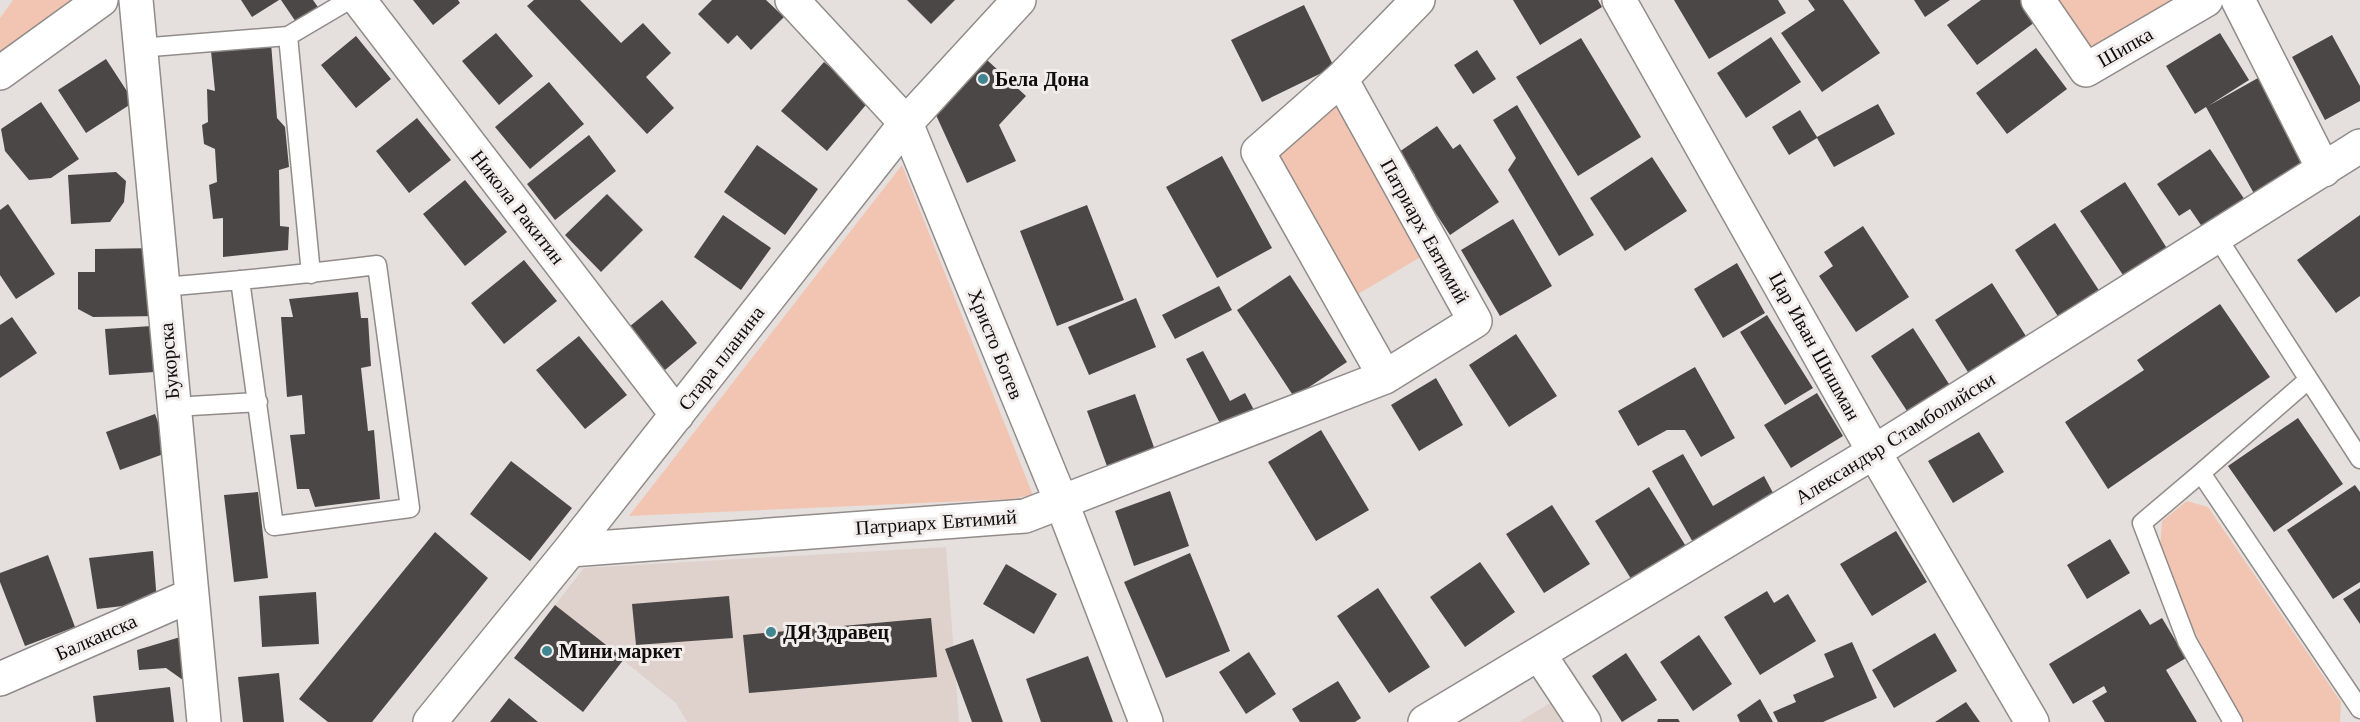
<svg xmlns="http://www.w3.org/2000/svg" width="2360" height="722" viewBox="0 0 2360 722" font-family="'Libre Baskerville',serif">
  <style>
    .built { fill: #dfd2cc }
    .green { fill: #f2c5b2 }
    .building { fill: #4b4746 }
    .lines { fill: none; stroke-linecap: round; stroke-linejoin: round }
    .lane-casing { stroke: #918c8a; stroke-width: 21 }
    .street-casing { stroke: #918c8a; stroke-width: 36 }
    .secondary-casing { stroke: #918c8a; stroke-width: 36 }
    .lane { stroke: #fff; stroke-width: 18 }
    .street { stroke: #fff; stroke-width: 33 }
    .secondary { stroke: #fff; stroke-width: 33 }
    .poi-dot { fill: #408692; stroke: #f2edeb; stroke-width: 2 }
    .labels { text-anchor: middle; stroke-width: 6; stroke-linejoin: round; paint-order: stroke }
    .street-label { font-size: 20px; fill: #0e0d0c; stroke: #f2edeb }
    .poi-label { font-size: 20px; font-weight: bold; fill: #0e0d0c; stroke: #f2edeb; text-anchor: start }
  </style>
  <rect width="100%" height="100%" fill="#e5e0dd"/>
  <!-- built -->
  <path class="built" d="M946 547 959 722H687L676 703 555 605 584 568Z
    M1563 695 1580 722H1519Z"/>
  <!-- green -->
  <path class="green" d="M13 0H78L0 57V18Z
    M2054 0H2192L2095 58Z
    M1334 101 1424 255 1358 294 1277 154Z
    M902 165 1033 495 1011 499 629 516Z
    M2187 501 2208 507 2341 702 2340 722H2243L2189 621 2160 549 2162 521Z"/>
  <!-- building -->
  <path class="building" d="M241 0H279L252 17Z
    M281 0H313L320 10 298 25Z
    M413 0H458L460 3 433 25Z
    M534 0H580L621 43 643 23 671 53 646 77 674 108 647 134 527 6Z
    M712 0H766L784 17 751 50 737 35 728 44 698 14Z
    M907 0H955L931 24Z
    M1513 0H1598L1602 7 1540 45Z
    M1674 0H1778L1786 13 1709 59Z
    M1808 0H1843L1880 53 1822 92 1781 33 1815 10Z
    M1914 0H1950L1925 17Z
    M1981 0H2025L2039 19 1977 65 1947 25Z
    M1304 5 1334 67 1262 102 1231 40Z
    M496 33 533 76 499 105 462 61Z
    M2220 33 2249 80 2208 106 2258 78 2309 170 2257 199 2206 107 2195 114 2166 66Z
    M2332 35 2360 86V101L2325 120 2292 57Z
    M356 36 391 79 356 108 321 65Z
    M1771 37 1801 82 1746 118 1717 73Z
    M1581 38 1641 137 1578 176 1516 77Z
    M271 43 277 118 285 127 289 167 279 170 280 226 289 227 288 250 223 257V218L213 219 209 185 217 182 215 149 204 144 202 125 208 122 207 89 215 91 211 51Z
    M2036 48 2067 89 2007 134 1976 93Z
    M1477 50 1496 79 1473 94 1454 65Z
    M106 59 134 102 86 133 58 90Z
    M987 60 1026 96 999 125 1016 161 967 183 936 115Z
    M824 62 870 100 827 151 781 111Z
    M549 82 584 124 530 169 495 127Z
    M41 102 79 159 51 178 29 180 5 151 1 129Z
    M1878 104 1895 134 1834 167 1817 138 1789 155 1772 127 1800 110 1817 137Z
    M1517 105 1594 235 1559 256 1508 170 1516 158 1493 120Z
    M417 118 451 160 409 193 376 151Z
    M1437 126 1453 149 1460 144 1499 202 1450 235 1412 177 1415 175 1399 152Z
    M589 135 616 171 555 220 527 184Z
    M757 145 818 189 785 235 724 192Z
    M2210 149 2245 200 2203 228 2190 209 2179 216 2157 184Z
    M1222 156 1272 248 1217 278 1166 187Z
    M1652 157 1687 211 1625 251 1590 198Z
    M116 172 126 181 124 202 110 222 71 224 68 175Z
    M465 180 507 232 465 266 423 214Z
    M2125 182 2168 250 2125 278 2080 211Z
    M607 194 643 230 601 272 565 235Z
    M8 204 55 274 16 299 0 275V210Z
    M1087 205 1124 300 1057 326 1020 231Z
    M723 215 771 248 741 290 694 257Z
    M2360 215V296L2336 313 2297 260Z
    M1513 219 1552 286 1500 316 1461 250Z
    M2055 223 2100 292 2059 318 2015 250Z
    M1863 226 1909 297 1856 332 1819 276 1833 266 1824 252Z
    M158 248 159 316 93 317 78 309V272H95V249Z
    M524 260 557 301 504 344 471 303Z
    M1737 263 1765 313 1723 338 1694 289Z
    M1290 275 1347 362 1294 397 1237 310Z
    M1992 283 2031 344 1973 380 1935 320Z
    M1219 286 1232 310 1175 339 1162 315Z
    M358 292 361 318H368L371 366 361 368 368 431 374 430 380 499 315 507 309 489H297L290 435 305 434 302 395 287 397 281 317H293L289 299Z
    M1136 298 1156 347 1089 375 1068 327Z
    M662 300 697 343 665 370 629 327Z
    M2220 304 2270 377 2108 489 2065 422 2144 370 2137 360Z
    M1767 315 1813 388 1785 405 1740 332Z
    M12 317 37 353 0 378V325Z
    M152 326 155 372 109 375 105 329Z
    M1913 328 1949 384 1907 411 1871 356Z
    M1516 334 1557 396 1509 427 1469 365Z
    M579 336 627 395 585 429 536 370Z
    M1203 351 1230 401 1245 393 1255 412 1223 429 1186 359Z
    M1695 367 1735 438 1701 457 1685 430H1667L1638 446 1618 411Z
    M1436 378 1463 425 1419 451 1391 405Z
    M1817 393 1843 436 1791 468 1764 425Z
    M1135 394 1156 453 1108 469 1087 411Z
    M155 414 169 452 120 470 106 432Z
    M2298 418 2343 484 2274 532 2228 466Z
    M1321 430 1369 510 1316 541 1268 462Z
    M1979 432 2004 472 1953 503 1928 461Z
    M1683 454 1713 506 1764 476 1779 504 1698 551 1652 471Z
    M511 461 572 508 530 561 470 514Z
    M2355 485 2360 492V582L2333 599 2287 530Z
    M1649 487 1692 556 1638 590 1595 521Z
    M1170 491 1189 546 1134 566 1115 511Z
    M258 492 268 578 234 582 224 495Z
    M1552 505 1590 564 1544 593 1506 534Z
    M1896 531 1927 582 1872 616 1840 564Z
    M435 532 488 578 372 722H328L299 699Z
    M2110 539 2130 573 2087 599 2067 565Z
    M153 551 157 602 97 609 89 558Z
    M1190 553 1230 651 1166 678 1124 582Z
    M48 555 75 627 25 646 0 582V573Z
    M1480 562 1515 612 1465 647 1430 597Z
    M1006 564 1057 594 1034 634 983 604Z
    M1378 588 1430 667 1389 693 1337 616Z
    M2360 588V624L2343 599Z
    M1767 591 1774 603 1788 594 1816 641 1760 675 1724 617Z
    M316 592 319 644 262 647 259 596Z
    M729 596 733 638 636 645 632 604Z
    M555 605 624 659 583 712 514 658Z
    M2140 609 2150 625 2162 618 2186 658 2166 670 2197 722H2105L2092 701 2107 692 2104 686 2073 704 2049 664Z
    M931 618 937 677 749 693 743 635Z
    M1935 633 1957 671 1894 708 1872 670Z
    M187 635 190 685 166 668 139 670 137 650Z
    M1699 635 1732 684 1693 711 1660 662Z
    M973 639 1003 722H972L945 649Z
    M1852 642 1877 698 1823 722H1778L1773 712 1796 702 1793 695 1834 677 1824 654Z
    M1249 652 1276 694 1246 714 1219 672Z
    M1626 653 1657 700 1622 722 1592 676Z
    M1088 656 1113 722H1041L1026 679Z
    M279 673 284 722H243L238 677Z
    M1338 681 1361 718 1355 722H1300L1292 709Z
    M170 687 174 722H96L93 696Z
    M509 698 538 722H490Z
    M1760 699 1773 722H1740L1737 715Z
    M1966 702 1980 722H1935Z
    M1658 719H1678L1680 722H1657Z"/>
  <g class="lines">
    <defs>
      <path id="lane" d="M288 36 349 0
        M139 48 288 36 311 274
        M2217 237 2360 459
        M163 287C234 281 306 274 377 265L410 508 274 526 240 280
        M2308 380 2201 473 2360 709
        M174 407 258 402
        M2201 473 2142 523 2187 641 2233 722"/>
      <path id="street" d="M136 0 204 722
        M359 0 677 415
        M1619 0 1874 452 2032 722
        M2038 0 2086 70 2206 0
        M2238 0 2324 170
        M0 73 101 0
        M1385 377 1258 152 1341 79 1418 0
        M570 550 1025 516 1385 377 1475 321 1341 79
        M1539 654 1584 722
        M0 679 192 595
        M430 722 570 550 906 123 1019 0
        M1425 722 1874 452 2360 146"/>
      <path id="secondary" d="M792 0 906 123 1061 501 1146 722"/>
    </defs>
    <!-- lane casing -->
    <use href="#lane" class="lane-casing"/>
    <!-- street casing -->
    <use href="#street" class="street-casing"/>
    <!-- secondary casing -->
    <use href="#secondary" class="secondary-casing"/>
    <!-- lane -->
    <use href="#lane" class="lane"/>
    <!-- street -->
    <use href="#street" class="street"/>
    <!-- secondary -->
    <use href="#secondary" class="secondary"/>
  </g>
  <!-- markers -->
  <g class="poi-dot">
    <circle cx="983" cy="79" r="6"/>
    <circle cx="771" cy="632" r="6"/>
    <circle cx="547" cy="651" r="6"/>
  </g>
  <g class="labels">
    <!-- street labels -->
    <g class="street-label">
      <text transform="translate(2125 47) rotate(-30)" y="7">Шипка</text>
      <text transform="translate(518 207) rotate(52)" y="7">Никола Ракитин</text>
      <text transform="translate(1425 231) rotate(61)" y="7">Патриарх Евтимий</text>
      <text transform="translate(996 344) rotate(68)" y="7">Христо Ботев</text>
      <text transform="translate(1815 346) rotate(61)" y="7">Цар Иван Шишман</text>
      <text transform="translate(721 358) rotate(-52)" y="7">Стара планина</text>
      <text transform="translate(169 361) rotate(-95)" y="7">Букорска</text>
      <text transform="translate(1895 438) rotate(-32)" y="7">Александър Стамболийски</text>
      <text transform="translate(936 522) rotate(-4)" y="7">Патриарх Евтимий</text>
      <text transform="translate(96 637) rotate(-24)" y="7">Балканска</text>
    </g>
    <!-- poi labels -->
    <g class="poi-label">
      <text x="995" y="86">Бела Дона</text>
      <text x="783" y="639">ДЯ Здравец</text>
      <text x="559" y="658">Мини маркет</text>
    </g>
  </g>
</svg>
